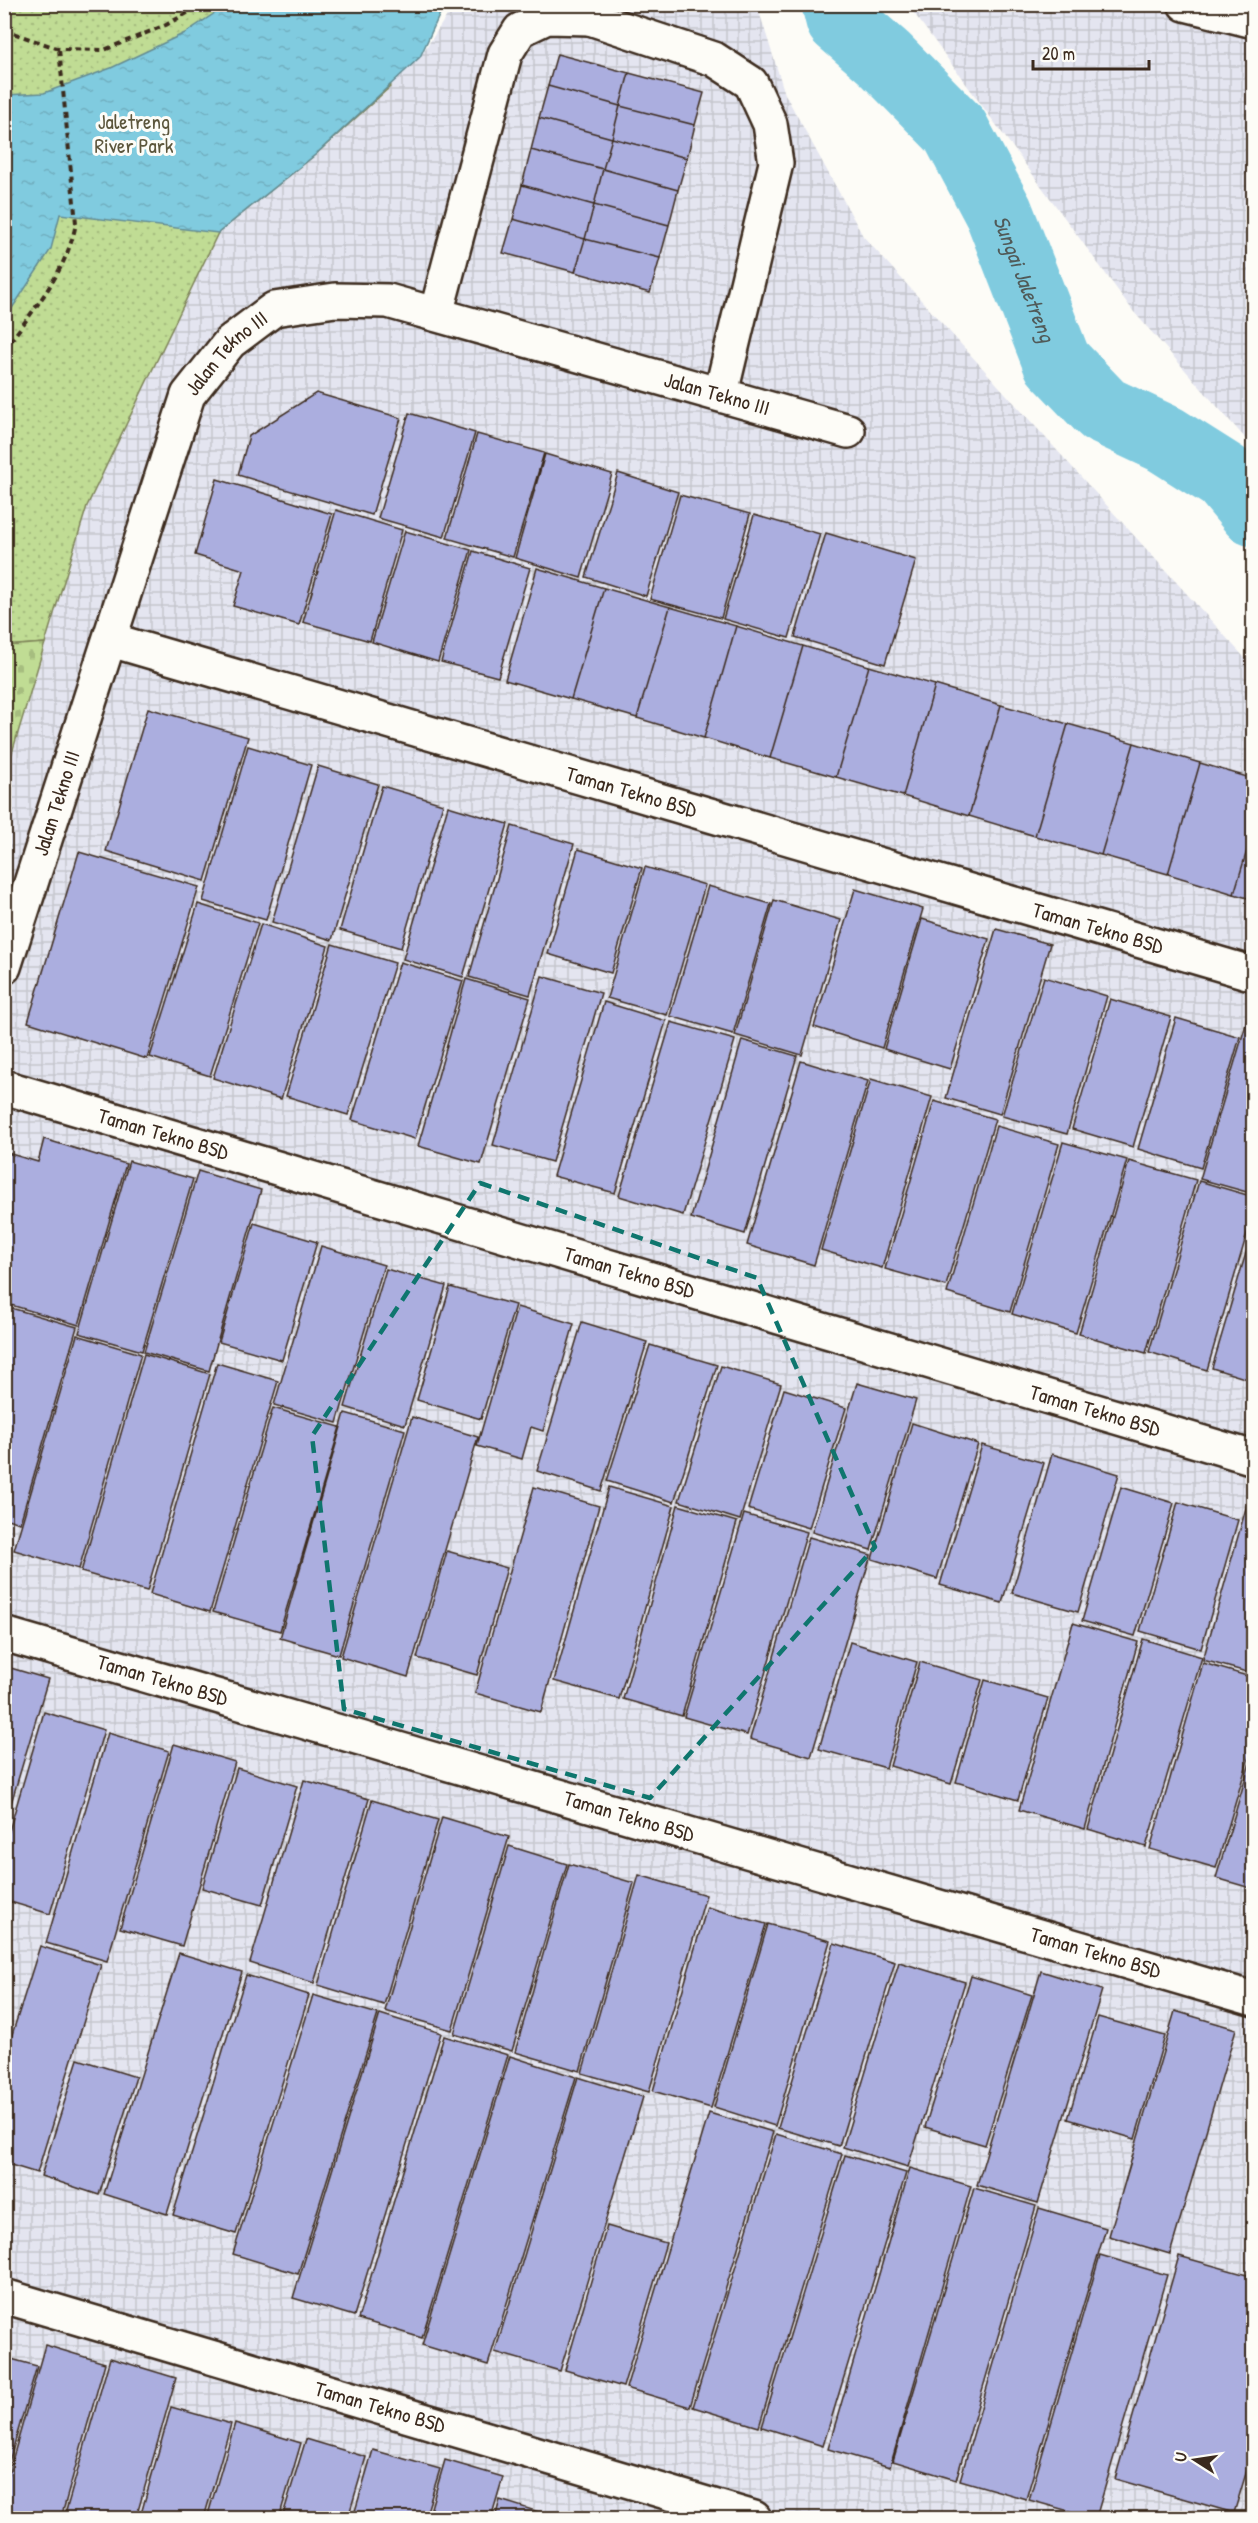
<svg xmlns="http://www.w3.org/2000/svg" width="1258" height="2523" viewBox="0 0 1258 2523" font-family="'Patrick Hand',sans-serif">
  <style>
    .industrial { fill: url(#industrial-grid) }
    .grass { fill: url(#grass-dots); stroke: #7e8359; stroke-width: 1.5 }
    .cemetery { fill: url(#cemetery-stones); stroke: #7e8359; stroke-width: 1.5 }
    .water { fill: url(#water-ripples); stroke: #648b92; stroke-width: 1.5 }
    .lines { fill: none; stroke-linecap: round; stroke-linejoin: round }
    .river { stroke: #80cbdf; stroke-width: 69 }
    .building { fill: #abaedf; stroke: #3b2a1e; stroke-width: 1.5 }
    .minor-casing { stroke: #3b2a1e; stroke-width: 38 }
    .path { stroke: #3b2a1e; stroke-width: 4; stroke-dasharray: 6 4.5; stroke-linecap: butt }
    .minor { stroke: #fdfcf7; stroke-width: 33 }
    .marked { fill: none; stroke: #0f766e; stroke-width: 4.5; stroke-dasharray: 12 8; stroke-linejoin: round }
    .labels { text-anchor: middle; stroke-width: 6; stroke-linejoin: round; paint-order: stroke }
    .park-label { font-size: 21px; fill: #5c563c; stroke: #fdfcf7 }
    .street-label { font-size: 21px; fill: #3b2a1e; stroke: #fdfcf7 }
    .water-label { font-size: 22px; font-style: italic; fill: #505a58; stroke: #fdfcf7 }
  </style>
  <defs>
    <pattern id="industrial-grid" width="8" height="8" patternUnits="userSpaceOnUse" patternTransform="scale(1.5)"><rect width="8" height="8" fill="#e4e5f0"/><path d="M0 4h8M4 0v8" fill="none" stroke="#c4c5cd"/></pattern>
    <pattern id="grass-dots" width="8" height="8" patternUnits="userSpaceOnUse" patternTransform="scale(1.5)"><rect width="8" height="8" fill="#c0dc94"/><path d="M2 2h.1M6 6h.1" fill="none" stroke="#a6bd7f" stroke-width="1.8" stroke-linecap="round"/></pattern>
    <pattern id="cemetery-stones" width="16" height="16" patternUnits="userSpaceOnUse" patternTransform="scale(1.5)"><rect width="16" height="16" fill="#c0dc94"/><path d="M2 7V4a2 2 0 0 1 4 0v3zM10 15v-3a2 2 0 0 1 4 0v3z" fill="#a6bd7f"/></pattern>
    <pattern id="water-ripples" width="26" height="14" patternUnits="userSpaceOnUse" patternTransform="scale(1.5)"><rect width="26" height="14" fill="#80cbdf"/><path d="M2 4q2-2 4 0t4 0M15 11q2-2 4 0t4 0" fill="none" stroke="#70aebf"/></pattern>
  </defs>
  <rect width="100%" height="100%" fill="#fdfcf7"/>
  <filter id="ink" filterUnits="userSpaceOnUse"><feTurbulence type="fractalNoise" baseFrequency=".0167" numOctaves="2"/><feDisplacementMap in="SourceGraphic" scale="12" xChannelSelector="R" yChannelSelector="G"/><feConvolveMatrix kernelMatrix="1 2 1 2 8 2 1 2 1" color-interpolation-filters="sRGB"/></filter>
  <g filter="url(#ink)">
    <!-- industrial -->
    <path class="industrial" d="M454 5H757L785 94 863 236 1253 667V2518H5V776L87 506 218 233 315 155 420 57Z
      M908 5H1253V447L1133 311Z"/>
    <!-- grass -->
    <path class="grass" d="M5 5H362L391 86 315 155 218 233 87 506 45 643 5 646Z"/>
    <!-- cemetery -->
    <path class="cemetery" d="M45 643 5 776V646Z"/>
    <!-- water -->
    <path class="water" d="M227 5H444L420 57 315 155 218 233 60 214 51 249 5 319V95L44 93 111 68 185 33Z"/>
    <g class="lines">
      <!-- river -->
      <path class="river" id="s1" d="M836 4 840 20 884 58 955 130 999 213 1057 362 1103 410 1165 439 1225 477 1254 512"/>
    </g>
    <!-- building -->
    <path class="building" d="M557 54 629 73 620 106 548 86Z
      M629 73 704 93 695 125 620 106Z
      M548 86 620 106 612 138 539 118Z
      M620 106 695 125 687 158 612 138Z
      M539 118 612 138 603 169 531 150Z
      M612 138 687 158 678 190 603 169Z
      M531 150 603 169 594 205 522 185Z
      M603 169 678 190 669 225 594 205Z
      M522 185 594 205 585 239 513 219Z
      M594 205 669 225 660 258 585 239Z
      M513 219 585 239 575 272 503 253Z
      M585 239 660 258 650 293 575 272Z
      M316 393 401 418 372 515 238 475 249 436Z
      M409 413 475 433 444 537 378 518Z
      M477 434 544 453 513 557 447 538Z
      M545 454 612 474 581 578 515 558Z
      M618 473 678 492 646 596 586 577Z
      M217 479 332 514 299 625 233 606 244 570 195 555Z
      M680 495 750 514 721 618 650 599Z
      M336 510 402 530 370 641 303 622Z
      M754 515 820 534 789 638 723 619Z
      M405 531 471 550 438 662 372 642Z
      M826 533 916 560 885 664 795 637Z
      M473 551 530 568 498 677 441 662Z
      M537 568 604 588 571 699 505 680Z
      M604 588 670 607 637 718 571 699Z
      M670 607 736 626 704 738 637 718Z
      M736 626 803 646 770 758 704 738Z
      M803 646 869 666 836 777 770 758Z
      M869 666 935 685 903 796 836 777Z
      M935 685 1001 705 969 816 903 796Z
      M1001 705 1068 724 1035 836 969 816Z
      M148 708 248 737 205 881 106 851Z
      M1068 724 1134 743 1101 855 1035 836Z
      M1134 743 1200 763 1168 874 1101 855Z
      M248 746 311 765 266 920 203 901Z
      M1200 763 1254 779V827L1234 894 1168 874Z
      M318 766 378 784 332 940 272 922Z
      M382 786 443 804 401 948 340 930Z
      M448 806 508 824 463 977 403 959Z
      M512 826 574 844 530 995 469 977Z
      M1254 827V900L1234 894Z
      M578 849 642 868 611 973 548 954Z
      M79 852 199 887 147 1059 28 1022Z
      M645 867 705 885 667 1015 607 998Z
      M708 886 771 904 733 1034 670 1016Z
      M855 889 923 909 882 1048 814 1027Z
      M774 900 841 920 802 1055 735 1035Z
      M198 904 258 923 210 1076 150 1057Z
      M922 919 989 939 950 1069 884 1049Z
      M261 924 328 946 281 1099 213 1078Z
      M996 929 1050 944 1000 1114 946 1098Z
      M332 944 395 963 348 1115 286 1096Z
      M400 962 463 981 415 1139 352 1120Z
      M542 976 601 993 552 1162 493 1145Z
      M1044 977 1107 996 1067 1134 1002 1116Z
      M466 979 530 998 481 1164 418 1146Z
      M1110 999 1171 1017 1133 1147 1072 1129Z
      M604 1002 666 1021 615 1193 553 1176Z
      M1252 1004H1254V1194L1200 1179Z
      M1176 1018 1240 1037 1201 1168 1138 1149Z
      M671 1022 735 1040 683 1215 619 1196Z
      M742 1040 797 1056 745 1234 691 1218Z
      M801 1061 868 1081 814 1265 747 1245Z
      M871 1079 932 1097 882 1268 821 1250Z
      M934 1101 995 1119 946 1286 885 1269Z
      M996 1126 1059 1144 1010 1312 947 1293Z
      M44 1139 126 1164 79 1325 4 1303V1152L38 1162Z
      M1063 1142 1127 1160 1076 1333 1012 1314Z
      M129 1161 193 1179 142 1351 79 1333Z
      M1129 1161 1196 1180 1146 1353 1079 1334Z
      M198 1171 261 1190 209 1371 144 1352Z
      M1199 1181 1254 1197V1210L1207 1370 1149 1352Z
      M254 1223 317 1242 282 1360 219 1342Z
      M1254 1226V1381L1212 1368Z
      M321 1246 384 1265 337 1423 274 1405Z
      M386 1269 446 1286 405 1425 345 1407Z
      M450 1287 515 1305 481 1419 417 1400Z
      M4 1306 77 1327 20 1523 4 1518Z
      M517 1307 574 1324 543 1431 531 1427 522 1459 477 1446Z
      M582 1322 647 1342 601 1491 537 1471Z
      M77 1335 141 1354 79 1569 14 1550Z
      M650 1345 717 1365 674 1502 607 1481Z
      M144 1354 210 1374 147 1591 81 1572Z
      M217 1363 278 1381 210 1612 150 1594Z
      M721 1366 781 1384 740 1520 679 1501Z
      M857 1383 916 1400 871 1550 812 1532Z
      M784 1389 846 1408 809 1528 748 1509Z
      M273 1408 340 1427 280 1631 213 1612Z
      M345 1413 405 1430 339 1655 280 1638Z
      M412 1417 478 1437 408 1677 341 1657Z
      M912 1423 978 1444 937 1579 872 1559Z
      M982 1445 1044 1463 1002 1603 940 1585Z
      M1052 1454 1119 1474 1078 1612 1012 1593Z
      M534 1487 599 1506 541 1712 475 1693Z
      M609 1487 674 1506 619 1699 554 1681Z
      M1121 1487 1174 1503 1135 1636 1082 1621Z
      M1250 1494 1254 1495V1674L1203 1660Z
      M1178 1502 1238 1520 1201 1649 1140 1631Z
      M678 1505 737 1522 682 1716 623 1699Z
      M744 1514 807 1532 747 1735 684 1717Z
      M809 1537 871 1555 811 1757 750 1739Z
      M447 1551 507 1568 477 1675 417 1658Z
      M1073 1623 1138 1642 1085 1829 1019 1810Z
      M1143 1639 1202 1657 1146 1847 1088 1829Z
      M850 1642 917 1662 886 1768 819 1749Z
      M920 1662 982 1680 951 1784 890 1766Z
      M1203 1663 1254 1678V1740L1216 1868 1150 1849Z
      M4 1666 48 1679 4 1827Z
      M985 1680 1048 1698 1018 1800 956 1782Z
      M44 1712 104 1730 50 1914 4 1900V1848Z
      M108 1733 169 1751 107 1961 46 1943Z
      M174 1744 235 1762 182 1946 120 1928Z
      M1254 1749V1889L1216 1878Z
      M237 1768 297 1786 262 1905 202 1888Z
      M304 1780 369 1799 314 1983 250 1963Z
      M372 1800 438 1820 384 2005 318 1985Z
      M442 1817 509 1837 452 2030 385 2011Z
      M509 1846 567 1864 512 2051 454 2034Z
      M569 1864 634 1883 580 2071 515 2052Z
      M639 1875 706 1895 649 2092 582 2073Z
      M707 1907 766 1924 711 2108 653 2091Z
      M768 1924 830 1941 775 2126 714 2107Z
      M834 1943 895 1962 839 2146 778 2128Z
      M40 1946 101 1965 37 2173 4 2163V2060Z
      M179 1953 242 1972 167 2214 104 2194Z
      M899 1962 965 1982 908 2167 843 2147Z
      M1041 1971 1102 1990 1038 2203 977 2185Z
      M246 1975 309 1995 236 2234 173 2215Z
      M971 1976 1032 1995 985 2145 925 2127Z
      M313 1995 378 2014 298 2274 233 2254Z
      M1175 2011 1236 2029 1170 2254 1109 2236Z
      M380 2014 441 2033 354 2316 293 2298Z
      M1098 2017 1165 2036 1135 2139 1068 2119Z
      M444 2036 508 2055 422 2338 358 2319Z
      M510 2056 576 2077 488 2365 422 2345Z
      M78 2059 136 2077 99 2195 41 2176Z
      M578 2077 643 2097 560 2371 495 2352Z
      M709 2113 773 2132 690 2407 626 2388Z
      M776 2134 842 2154 759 2427 693 2407Z
      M845 2155 906 2173 823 2446 762 2427Z
      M910 2168 971 2186 890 2467 828 2449Z
      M974 2188 1036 2206 956 2480 893 2461Z
      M1039 2208 1106 2228 1026 2499 960 2480Z
      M607 2226 666 2243 623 2387 565 2370Z
      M1100 2255 1167 2275 1096 2518H1094L1029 2500Z
      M1179 2256 1254 2277V2447L1234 2513 1115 2479Z
      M45 2345 105 2363 61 2518H4V2489Z
      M4 2357 37 2366 4 2479Z
      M110 2358 176 2378 136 2518H64Z
      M171 2407 231 2424 204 2518H157L141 2514Z
      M235 2423 301 2443 279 2518H207Z
      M306 2439 366 2457 348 2518H282Z
      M373 2450 440 2469 425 2518H353Z
      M445 2460 503 2477 491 2518H428Z
      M500 2500 555 2517V2518H495Z"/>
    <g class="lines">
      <defs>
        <g id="minor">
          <path d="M1185 4 1254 21"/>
          <path d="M590 18 714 59 751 83 770 124 776 163 721 393"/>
          <path d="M436 314 505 54 520 30 547 17 590 18 593 4"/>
          <path id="s2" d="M111 640 1254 974"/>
          <path id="s3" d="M4 967 188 395 230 342 274 309 335 300 388 301 848 431"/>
          <path id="s4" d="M4 1087 1254 1458"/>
          <path id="s5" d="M4 1634 1254 1999"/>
          <path id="s6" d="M4 2296 754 2518"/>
        </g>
      </defs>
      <!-- minor casing -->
      <use href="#minor" class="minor-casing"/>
      <!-- path -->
      <path class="path" d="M4 30 59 49 104 50 166 25 203 4
        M4 350C33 310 67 272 76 223L59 49"/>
      <!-- minor -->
      <use href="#minor" class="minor"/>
    </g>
  </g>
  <!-- marked area -->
  <path class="marked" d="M480 1183 757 1278 875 1547 650 1798 344 1709 312 1436Z"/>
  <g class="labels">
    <!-- park labels -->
    <g class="park-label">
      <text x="134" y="129">Jaletreng<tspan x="134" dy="24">River Park</tspan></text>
    </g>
    <!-- street labels -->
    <g class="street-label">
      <text dy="7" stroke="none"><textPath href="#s3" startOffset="658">Jalan Tekno III</textPath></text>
      <text dy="7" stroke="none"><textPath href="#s3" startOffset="1180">Jalan Tekno III</textPath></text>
      <text dy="7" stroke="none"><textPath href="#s2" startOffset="542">Taman Tekno BSD</textPath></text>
      <text dy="7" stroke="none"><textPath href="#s3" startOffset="172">Jalan Tekno III</textPath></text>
      <text dy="7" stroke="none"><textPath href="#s2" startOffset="1028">Taman Tekno BSD</textPath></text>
      <text dy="7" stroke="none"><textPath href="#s4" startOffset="166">Taman Tekno BSD</textPath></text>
      <text dy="7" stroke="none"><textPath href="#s4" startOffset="652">Taman Tekno BSD</textPath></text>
      <text dy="7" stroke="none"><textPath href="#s4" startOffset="1138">Taman Tekno BSD</textPath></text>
      <text dy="7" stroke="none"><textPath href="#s5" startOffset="165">Taman Tekno BSD</textPath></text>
      <text dy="7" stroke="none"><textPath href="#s5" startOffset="651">Taman Tekno BSD</textPath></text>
      <text dy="7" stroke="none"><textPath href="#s5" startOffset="1137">Taman Tekno BSD</textPath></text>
      <text dy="7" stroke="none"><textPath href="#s6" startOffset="392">Taman Tekno BSD</textPath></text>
    </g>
    <!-- water labels -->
    <g class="water-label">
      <text dy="8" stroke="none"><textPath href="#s1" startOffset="340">Sungai Jaletreng</textPath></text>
    </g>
  </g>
  <!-- margin -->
  <rect width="1258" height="2523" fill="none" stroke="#fdfcf7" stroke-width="24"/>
  <rect x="12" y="12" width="1234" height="2499" fill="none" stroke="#3b2a1e" stroke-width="2" filter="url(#ink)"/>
  <!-- north arrow -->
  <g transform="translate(1195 2460) rotate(282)" stroke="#fdfcf7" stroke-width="4.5" paint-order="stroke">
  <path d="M0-4.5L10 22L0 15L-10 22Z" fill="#3b2a1e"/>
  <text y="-9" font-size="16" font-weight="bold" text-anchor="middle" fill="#3b2a1e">U</text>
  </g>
  <!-- scale -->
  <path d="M1033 60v9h116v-9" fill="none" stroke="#3b2a1e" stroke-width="3"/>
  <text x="1042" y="60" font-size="18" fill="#3b2a1e" stroke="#fdfcf7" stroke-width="4.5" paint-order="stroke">20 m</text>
</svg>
